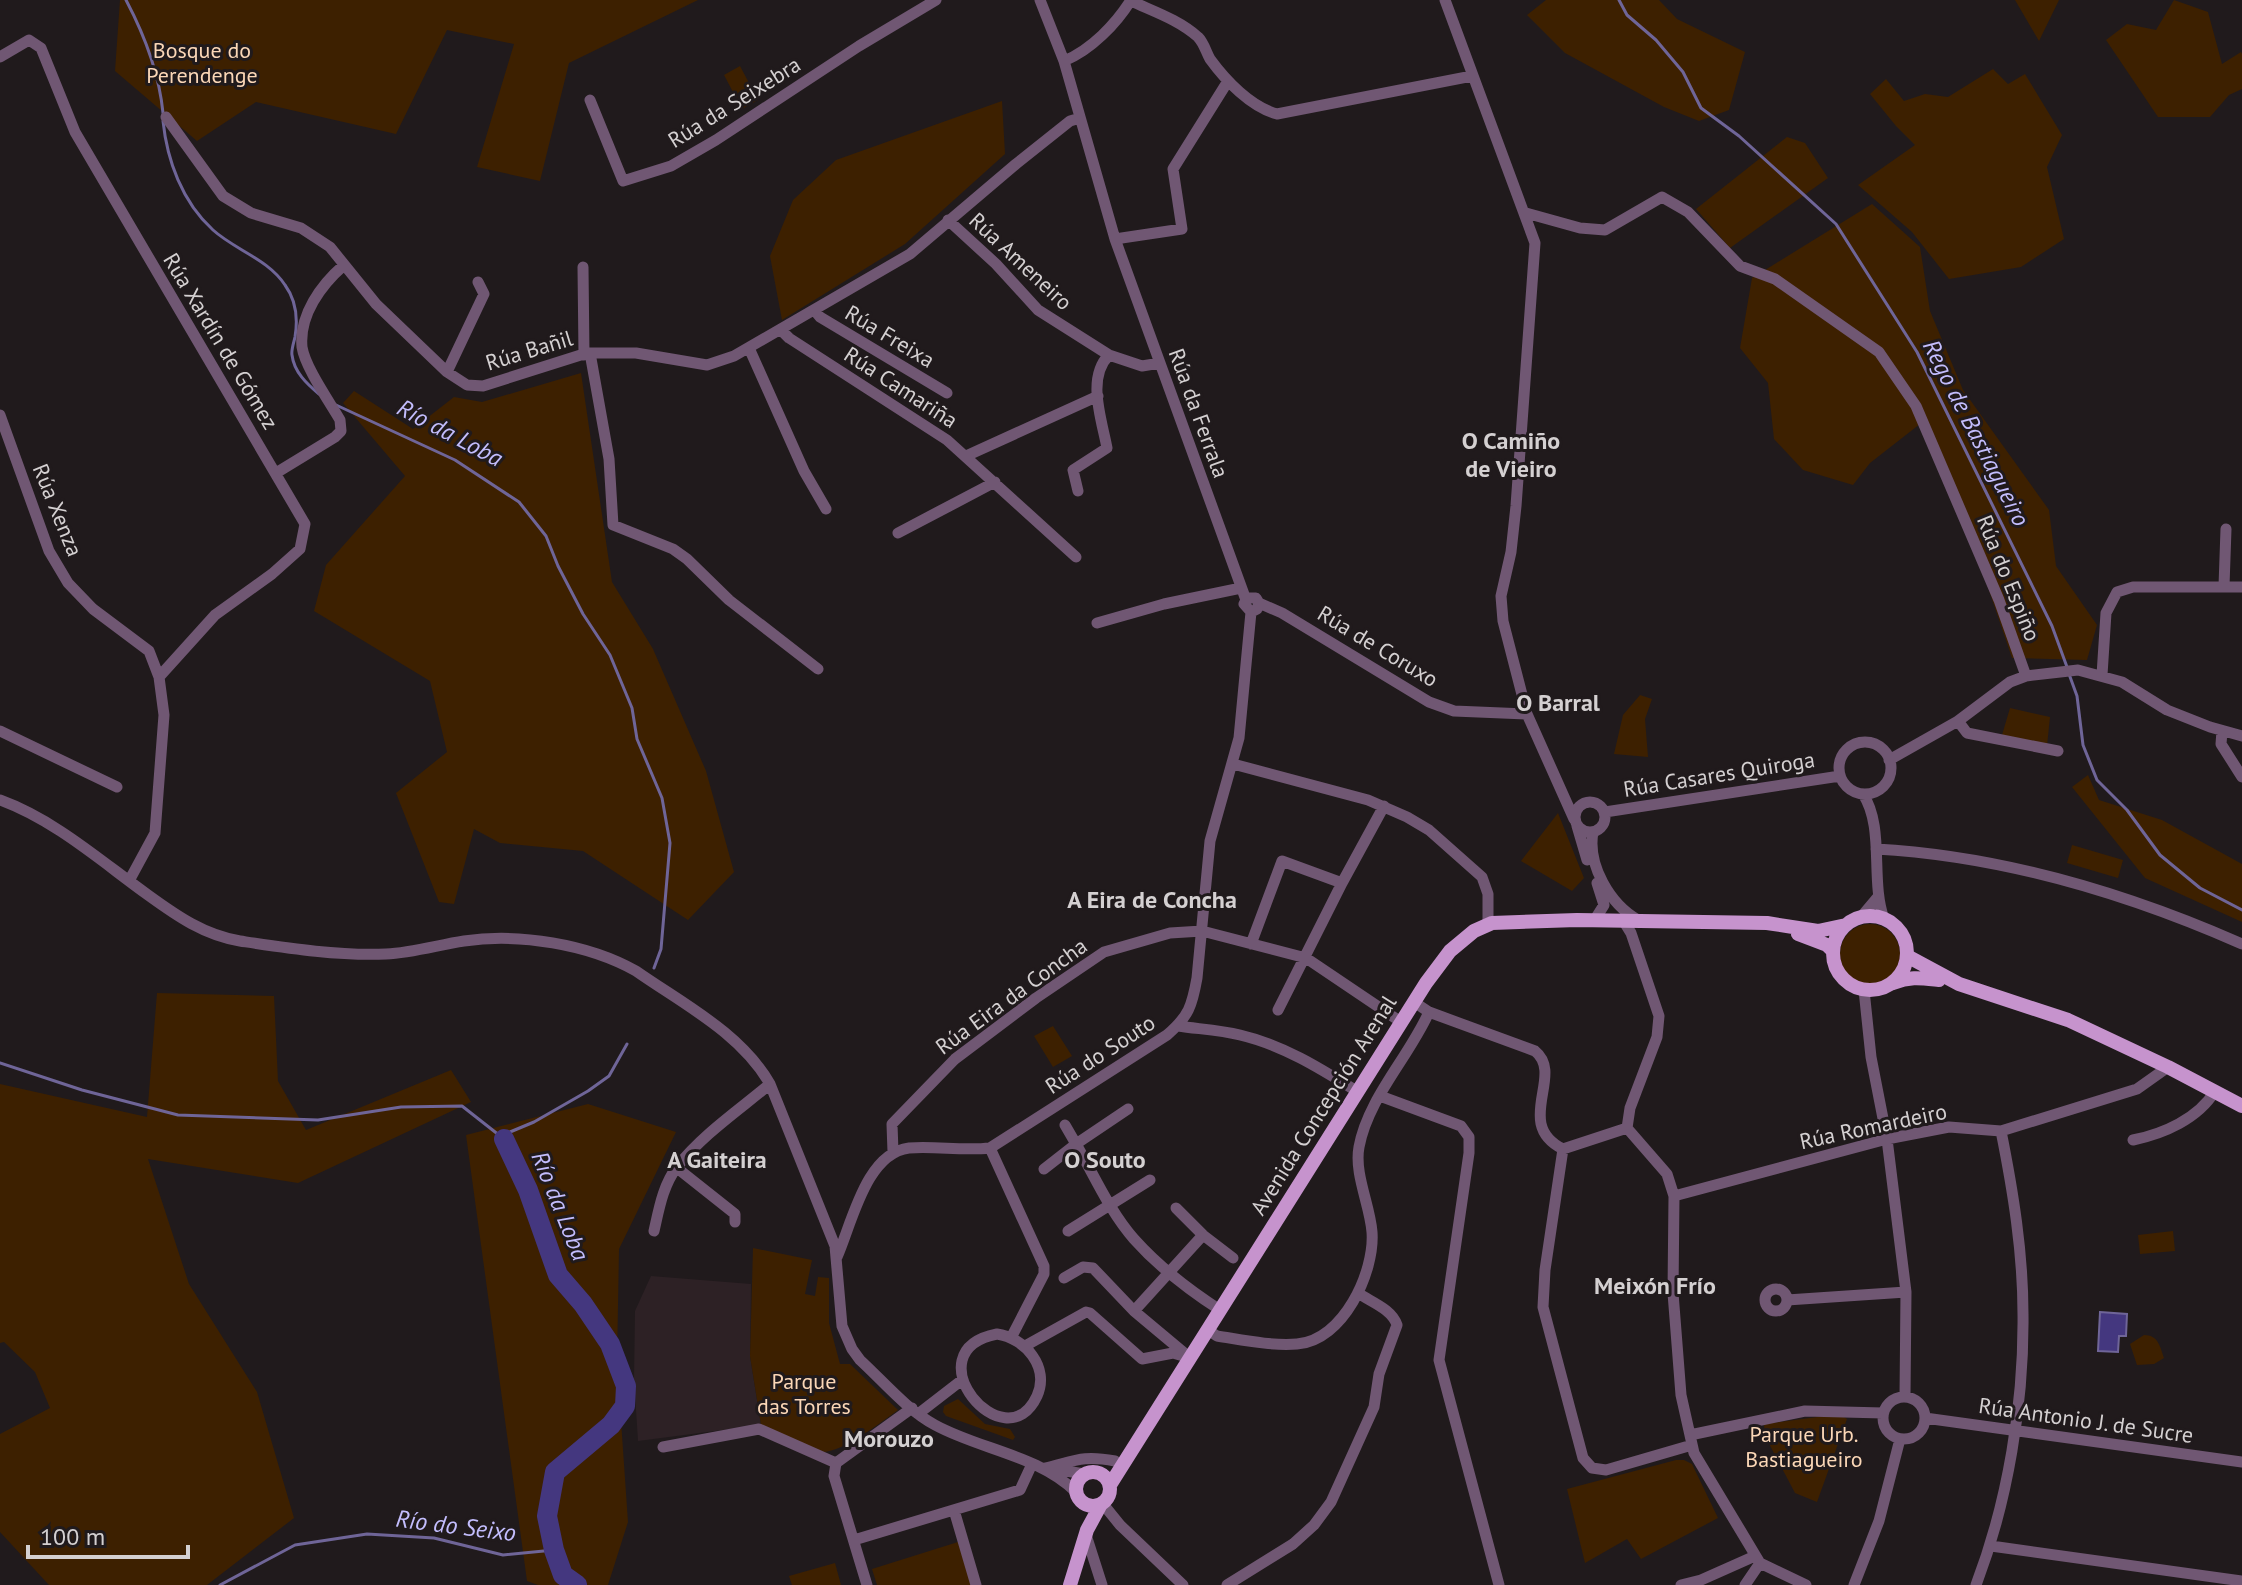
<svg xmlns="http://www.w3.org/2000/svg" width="2242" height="1585" viewBox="0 0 2242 1585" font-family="'PT Sans',sans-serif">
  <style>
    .built { fill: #2d2125 }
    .green { fill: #3d2000 }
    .water { fill: #44377f; stroke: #6f6598; stroke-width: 2 }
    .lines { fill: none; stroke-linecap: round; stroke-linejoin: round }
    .stream { stroke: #6f6598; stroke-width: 3 }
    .river { stroke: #44377f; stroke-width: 20 }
    .minor { stroke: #705773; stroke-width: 11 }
    .major { stroke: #c693cd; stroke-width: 14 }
    .labels { text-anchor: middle; stroke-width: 6; stroke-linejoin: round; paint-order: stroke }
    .park-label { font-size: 22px; fill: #fbd7b7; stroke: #201a1c }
    .street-label { font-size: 22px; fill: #d4d0d1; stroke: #201a1c }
    .water-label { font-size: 24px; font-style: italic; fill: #c3bdfd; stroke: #201a1c }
    .neighbourhood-label { font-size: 24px; font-weight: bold; fill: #d4d0d1; stroke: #201a1c }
  </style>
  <rect width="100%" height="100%" fill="#201a1c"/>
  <!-- built -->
  <path class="built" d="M651 1276 751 1284 750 1356 761 1425 638 1441 634 1379 635 1311Z"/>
  <!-- green -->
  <path class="green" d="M120 0H698L569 63 540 181 477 167 514 44 447 30 396 134 256 102 197 141 115 71Z
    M1546 0H1659L1677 19 1745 52 1729 110 1699 121 1664 107 1565 53 1527 15Z
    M2015 0H2059L2039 41Z
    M2174 0 2208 12 2222 64 2241 52 2242 54V89L2229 95 2210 117H2158L2106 40 2127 24 2156 30Z
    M740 66 758 100 742 109 724 75Z
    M1993 69 2008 84 2025 74 2062 135 2047 167 2064 239 2021 267 1949 279 1912 232 1858 185 1915 145 1896 126 1870 94 1886 79 1904 101 1925 94 1948 97Z
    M1002 101 1005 154 905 244 782 320 770 256 793 200 836 160Z
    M1787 137 1805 143 1828 178 1730 248 1696 209Z
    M1872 204 1920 247 1930 311 1963 390 2049 510 2056 566 2097 625 2087 660 2012 658 1978 558 1920 424 1870 463 1853 485 1803 470 1774 439 1768 383 1740 348 1752 278Z
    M581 373 612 582 653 649 706 771 734 872 688 920 583 851 500 843 474 829 454 904 439 902 396 793 447 752 430 681 314 611 326 565 405 476 343 403 354 391 413 429 454 397 482 402Z
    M1640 695 1652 699 1645 719 1648 757 1614 754 1623 715Z
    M2010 708 2050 717 2047 746 2002 735Z
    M2088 775 2099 800 2162 820 2242 864V922L2145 878 2072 787Z
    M1558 813 1584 878 1572 891 1521 861Z
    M2072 845 2123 860 2118 878 2067 863Z
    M1840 954a30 30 0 1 1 60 0a30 30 0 1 1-60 0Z
    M157 993 274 996 278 1081 306 1130 451 1070 471 1102 298 1183 148 1159 189 1284 257 1392 294 1518 207 1585H49L0 1532V1434L50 1408 35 1372 4 1342 0 1343V1084L147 1117Z
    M1053 1026 1072 1056 1053 1067 1034 1036Z
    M588 1104 676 1132 619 1249 617 1363 628 1522 608 1585H538L527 1581 466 1135Z
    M2173 1231 2175 1251 2140 1254 2138 1235Z
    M753 1248 812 1260 805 1294 815 1296 818 1277 829 1278V1323L840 1364H850L898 1410C881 1422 841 1454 820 1452 804 1451 776 1433 761 1425L750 1356Z
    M2144 1335C2158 1335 2160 1346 2164 1358L2154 1364 2137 1365 2130 1344Z
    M958 1399 985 1424 1010 1429 1015 1437 1013 1440 946 1416 943 1412 944 1406Z
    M1825 1416 1844 1417 1847 1419 1817 1502 1795 1493 1765 1436 1764 1424Z
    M1676 1460H1684L1692 1464 1718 1518 1641 1559 1627 1539 1585 1563 1567 1489Z
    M958 1542 971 1585H877L872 1569Z
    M835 1563 841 1585H792L789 1576Z"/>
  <!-- water -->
  <path class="water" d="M2100 1312 2127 1314 2126 1336H2119L2118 1352 2098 1351Z"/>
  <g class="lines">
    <!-- stream -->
    <path class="stream" d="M126 0C145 36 159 72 163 113
      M1619 0 1627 15 1656 40 1683 72 1701 108 1739 136 1836 224 1917 352 2052 626 2067 667
      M163 121C167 160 182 202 213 230 235 250 268 259 285 285 296 300 298 319 295 337 294 342 291 350 292 355 294 372 307 384 319 394
      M336 405 455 460 519 502 546 536 558 566 583 614 610 655 632 708 637 739 662 798 670 843 661 949 654 968
      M2069 674 2077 696 2083 745 2097 780 2127 810 2160 855 2200 888 2242 910
      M0 1063 82 1090 178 1115 318 1120 401 1107 462 1106 504 1139 510 1132 534 1122 588 1091 609 1076 627 1044
      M220 1585 295 1545 367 1534 434 1538 503 1555 554 1550"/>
    <!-- river -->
    <path class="river" d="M504 1139 528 1190 558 1275 583 1304 610 1344 626 1386 625 1406 611 1425 555 1472 547 1516 554 1550 563 1575 577 1585"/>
    <!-- minor -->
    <path class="minor" d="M1040 0 1064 61 1115 239 1246 600
      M1445 0 1535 243 1516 506 1511 552 1501 596 1503 621 1527 714 1574 819
      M1131 1C1155 12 1179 20 1198 37 1204 43 1206 52 1210 59 1226 81 1251 107 1277 114L1472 76
      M0 57 29 40 41 48 75 132 305 524 300 549 272 574 215 615 159 677
      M1064 61C1091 50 1116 24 1131 0
      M590 100 623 181 671 166 716 140 859 46 936 0
      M166 117 223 196 251 213 301 228 330 247 376 304 447 372 467 385 483 386 587 353H636L707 365 734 356 910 254 1016 164 1070 121 1080 118
      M1526 213 1580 228 1605 230 1662 197 1688 212 1740 266 1775 279 1879 352 1916 406 1999 600 2026 676
      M948 220 996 264 1038 310 1109 355
      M1115 239 1182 229 1173 169 1228 81
      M583 267 584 355
      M815 311 820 317 947 393
      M781 330 789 338 947 440 1076 557
      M749 348 804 471 826 509
      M590 353 609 459 613 525 673 549 687 559 729 600 818 669
      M447 372 484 294 478 282
      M0 415 49 551 68 583 93 609 149 651 159 677 164 715 155 833 129 881
      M966 456 1098 396
      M276 473 335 437 341 431 340 420C329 401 305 367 302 347 299 315 321 285 344 265
      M1078 491 1073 470 1107 448C1102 420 1086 378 1109 355L1142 366 1160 363
      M898 533 995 482
      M2224 586 2226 529
      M1259 603 1257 609 1251 612 1244 604 1247 598H1256L1259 603 1282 613 1429 702 1454 711 1527 714
      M1097 623 1164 604 1241 588
      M2102 675 2106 613 2117 592 2133 587H2242
      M1958 721 1967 733 2058 751
      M0 731 117 787
      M2222 731 2221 744 2242 777
      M1839 768a26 26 0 1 1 52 0a26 26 0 1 1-52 0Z
      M1889 760 1958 721 2010 682 2026 676 2078 670 2122 682 2167 710 2210 727 2242 736
      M1233 764 1368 800 1407 817 1429 830 1482 877 1488 894V924
      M1863 794C1885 828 1870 880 1884 919
      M0 800C55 820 102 862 148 895 177 916 204 935 240 941 287 948 338 956 386 954 412 953 438 945 464 941 519 933 588 944 636 971 683 1004 741 1033 770 1084L835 1246 842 1326 852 1349 860 1360C884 1382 907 1410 935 1425 981 1450 1038 1455 1076 1492
      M1575 817a15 15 0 1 1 30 0a15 15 0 1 1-30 0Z
      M1605 812 1840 776
      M1577 826 1587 860
      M1593 832C1587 865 1610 904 1638 920
      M1876 849C2003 856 2126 893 2242 944
      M1342 883 1384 806
      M1861 917 1877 898
      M1623 920 1631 933 1659 1016 1657 1037 1630 1108 1627 1128
      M1594 921 1604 905 1597 883
      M1251 944 1282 861 1342 883 1278 1010
      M1864 990 1871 1057 1887 1139 1906 1292 1905 1396
      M1414 1002 1429 1012 1535 1051C1565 1075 1513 1124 1563 1149L1545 1270 1543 1307 1583 1458 1592 1468 1606 1470 1692 1445
      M1178 1026C1198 1029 1220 1030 1240 1035 1283 1045 1321 1069 1358 1092
      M1380 1096 1461 1126 1469 1137V1153L1439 1360 1499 1585
      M1128 1109 1076 1144C1094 1175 1110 1212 1134 1239 1159 1267 1189 1290 1220 1310
      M1627 1128 1667 1174 1674 1196 1673 1293 1681 1395 1694 1453 1760 1563 1806 1585
      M2133 1140C2163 1134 2198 1119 2215 1091
      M990 1148 1044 1266V1274L1012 1336
      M1563 1149 1627 1128
      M893 1152 892 1124 955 1059 1036 998 1104 952 1170 933 1202 931 1306 958 1401 1022
      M677 1168 735 1214V1222
      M1044 1169 1076 1144 1065 1125
      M1674 1196 1887 1139 1949 1127 2001 1131 2137 1089 2168 1067
      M1176 1208 1203 1235 1233 1258
      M654 1231C659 1209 663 1185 677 1167 702 1135 739 1110 770 1084
      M1068 1231 1150 1180
      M837 1257C852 1223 866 1153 909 1148 936 1146 963 1151 990 1148L1167 1035C1189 1016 1192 1006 1197 978L1210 841 1239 738 1251 612
      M1064 1278 1083 1267 1093 1268 1134 1311 1189 1357
      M1765 1300a11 11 0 1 1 22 0a11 11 0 1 1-22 0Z
      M1787 1300 1906 1292
      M1134 1311 1203 1235
      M1208 1330 1217 1336C1243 1340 1271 1346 1297 1344 1343 1341 1375 1272 1372 1232 1370 1205 1354 1174 1359 1147 1368 1098 1409 1057 1429 1012
      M997 1334C1025 1338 1050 1367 1037 1396 1005 1465 910 1351 997 1334Z
      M1025 1346 1086 1312 1090 1313 1142 1359 1173 1353 1190 1358
      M1883 1418a21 21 0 1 1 42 0a21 21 0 1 1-42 0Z
      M918 1414 962 1380
      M1925 1418 2242 1462
      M1690 1435 1805 1411 1883 1413
      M663 1447 759 1429 836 1463
      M836 1463 834 1476 867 1585
      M836 1463 912 1408
      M1045 1468C1075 1461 1082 1455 1115 1461
      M1049 1468 1084 1474
      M1103 1504 1120 1525 1183 1585
      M954 1510 976 1585
      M1086 1535 1102 1585
      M854 1540 1020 1490 1032 1464
      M1991 1546 2242 1581
      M1227 1585 1293 1544 1314 1525 1331 1502 1374 1407 1379 1374 1397 1325C1392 1309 1371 1302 1358 1293
      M1681 1585 1701 1580 1755 1556
      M1745 1585 1760 1563
      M1854 1585 1879 1521 1900 1439
      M1976 1585C2008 1501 2024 1403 2023 1314 2023 1252 2013 1191 2001 1131"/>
    <!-- major -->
    <path class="major" d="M1833 953a37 37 0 1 1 74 0a37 37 0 1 1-74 0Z
      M1798 934 1827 945 1833 951
      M1907 956 1959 984 2068 1020 2168 1067 2242 1106
      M1893 983C1910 976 1921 978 1939 980
      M1076 1489a17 17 0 1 1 34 0a17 17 0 1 1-34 0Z
      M1110 1485 1426 983 1450 951 1474 931 1492 923 1577 920 1767 923 1818 931 1846 925
      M1070 1585 1087 1530 1100 1506"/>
  </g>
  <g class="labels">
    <!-- park labels -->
    <g class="park-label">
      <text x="202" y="58">Bosque do<tspan x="202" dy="25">Perendenge</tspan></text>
      <text x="804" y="1389">Parque<tspan x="804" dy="25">das Torres</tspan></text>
      <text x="1804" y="1442">Parque Urb.<tspan x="1804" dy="25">Bastiagueiro</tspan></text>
    </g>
    <!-- street labels -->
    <g class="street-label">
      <text transform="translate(734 102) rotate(-32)" y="8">Rúa da Seixebra</text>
      <text transform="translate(1021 261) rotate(43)" y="8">Rúa Ameneiro</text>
      <text transform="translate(890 336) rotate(31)" y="8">Rúa Freixa</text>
      <text transform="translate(221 341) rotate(59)" y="8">Rúa Xardín de Gómez</text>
      <text transform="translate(529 350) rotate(-17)" y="8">Rúa Bañil</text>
      <text transform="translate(901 387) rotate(33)" y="8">Rúa Camariña</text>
      <text transform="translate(1199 413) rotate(70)" y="8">Rúa da Ferrala</text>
      <text transform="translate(58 510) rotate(68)" y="8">Rúa Xenza</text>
      <text transform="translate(2009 578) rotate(68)" y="8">Rúa do Espiño</text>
      <text transform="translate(1378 646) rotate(31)" y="8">Rúa de Coruxo</text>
      <text transform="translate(1719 774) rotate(-9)" y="8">Rúa Casares Quiroga</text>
      <text transform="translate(1011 996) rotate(-36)" y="8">Rúa Eira da Concha</text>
      <text transform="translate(1100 1054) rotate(-33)" y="8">Rúa do Souto</text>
      <text transform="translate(1323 1105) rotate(-58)" y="8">Avenida Concepción Arenal</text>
      <text transform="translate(1873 1126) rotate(-12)" y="8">Rúa Romardeiro</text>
      <text transform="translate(2086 1420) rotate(8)" y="8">Rúa Antonio J. de Sucre</text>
    </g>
    <!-- water labels -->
    <g class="water-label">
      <text transform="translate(450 433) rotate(28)" y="8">Río da Loba</text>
      <text transform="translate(1976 433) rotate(63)" y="8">Rego de Bastiagueiro</text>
      <text transform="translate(560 1206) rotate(68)" y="8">Río da Loba</text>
      <text transform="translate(456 1526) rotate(7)" y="8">Río do Seixo</text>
    </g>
    <!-- neighbourhood labels -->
    <g class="neighbourhood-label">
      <text x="1511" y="449">O Camiño<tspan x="1511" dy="28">de Vieiro</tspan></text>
      <text x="1558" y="711">O Barral</text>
      <text x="1152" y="908">A Eira de Concha</text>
      <text x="717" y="1168">A Gaiteira</text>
      <text x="1105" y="1168">O Souto</text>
      <text x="1655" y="1294">Meixón Frío</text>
      <text x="889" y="1447">Morouzo</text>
    </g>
  </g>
  <!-- scale -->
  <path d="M28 1545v12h160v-12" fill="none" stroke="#d4d0d1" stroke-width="4"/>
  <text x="40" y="1545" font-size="24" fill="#d4d0d1" stroke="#201a1c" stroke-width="6" paint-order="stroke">100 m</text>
</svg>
